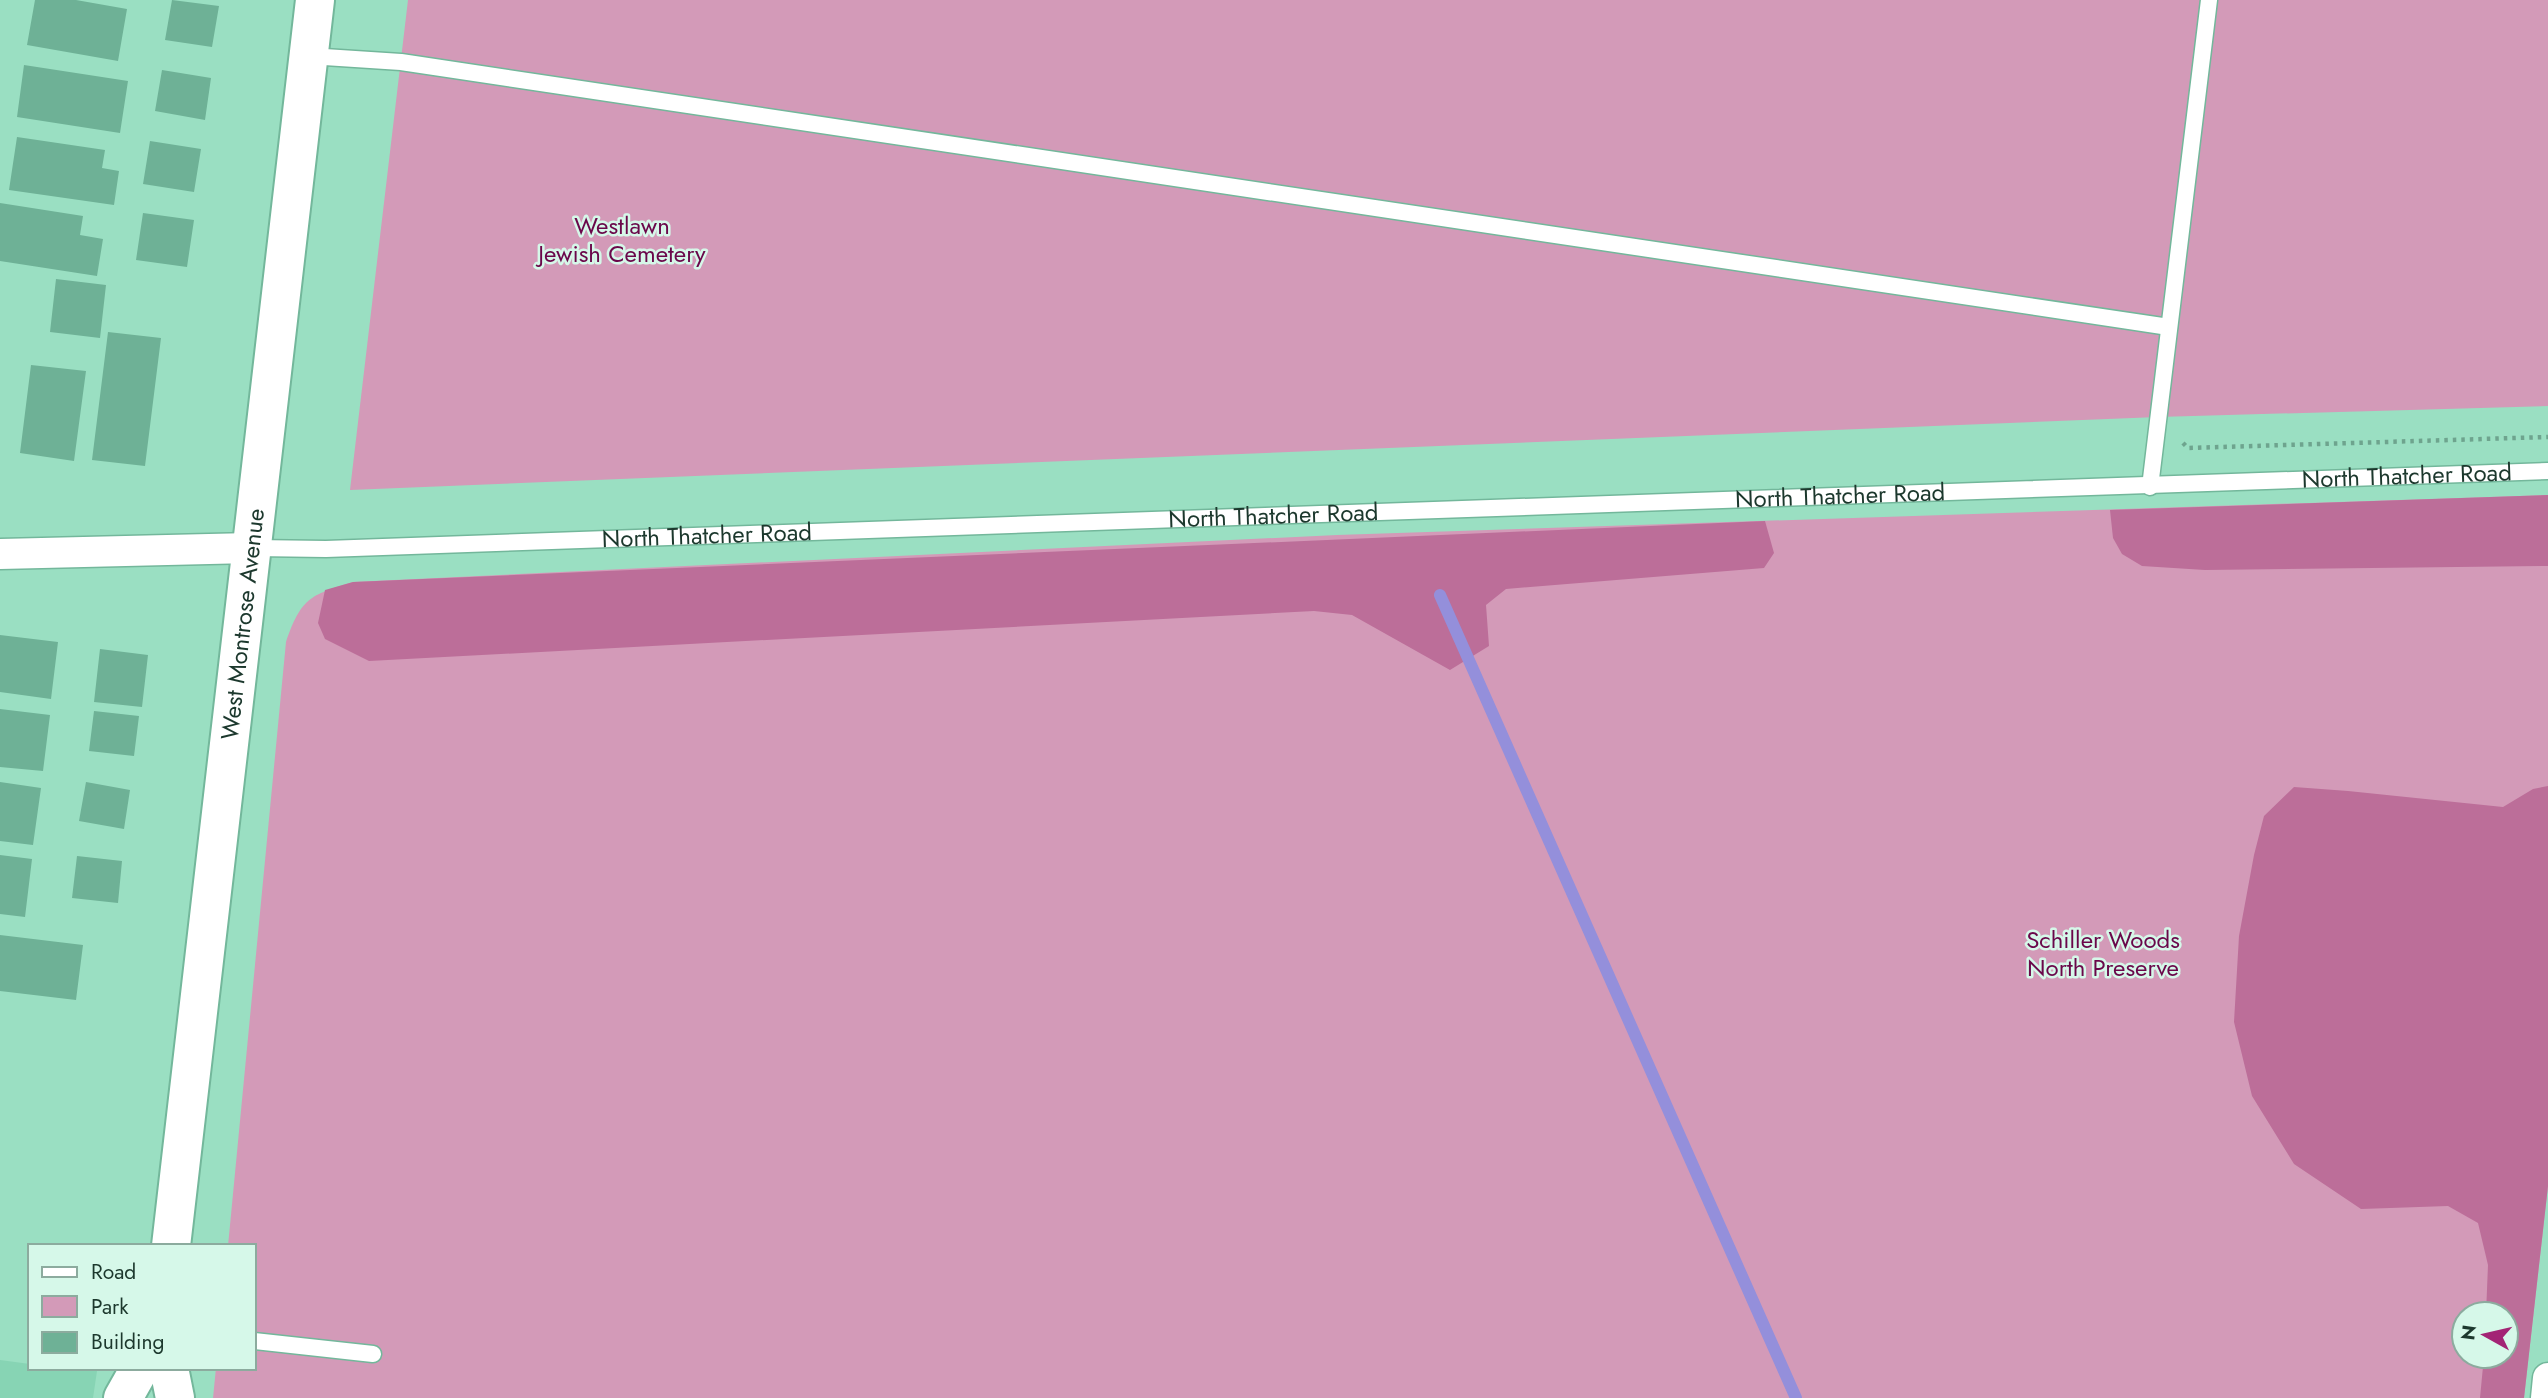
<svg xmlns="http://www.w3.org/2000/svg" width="2548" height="1398" viewBox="0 0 2548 1398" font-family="Jost,sans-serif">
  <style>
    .built { fill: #87d4b4 }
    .green { fill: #d39ab8; fill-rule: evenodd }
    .forest { fill: #bc6e99 }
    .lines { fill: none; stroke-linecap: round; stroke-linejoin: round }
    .stream { stroke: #948fdb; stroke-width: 12 }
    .building { fill: #6eb196 }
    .lane-casing { stroke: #73b79b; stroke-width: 19 }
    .street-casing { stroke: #73b79b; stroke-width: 33 }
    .secondary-casing { stroke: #73b79b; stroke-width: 42 }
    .path { stroke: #6ea48e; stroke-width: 4.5; stroke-dasharray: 3.5 5; stroke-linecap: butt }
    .lane { stroke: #fff; stroke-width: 16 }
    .street { stroke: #fff; stroke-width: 30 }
    .secondary { stroke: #fff; stroke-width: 38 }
    .labels { text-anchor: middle; stroke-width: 5; stroke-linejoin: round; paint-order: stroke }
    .park-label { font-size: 24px; fill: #6a074a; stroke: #d6f8e9 }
    .street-label { font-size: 24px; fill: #1c382d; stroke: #d6f8e9 }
  </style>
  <rect width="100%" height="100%" fill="#9adfc2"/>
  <!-- built -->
  <path class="built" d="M0 1360 30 1364V1368L97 1371 93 1398H0Z"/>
  <!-- green -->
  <path class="green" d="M408 0H2548V406L2158 417 350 490Z
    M2548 495V1186L2524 1398H213L216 1368H254V1246H228L286 642C301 599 309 595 353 582L1337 535ZM2464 1314H2506V1356H2464Z"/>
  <!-- forest -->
  <path class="forest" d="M2548 495V566L2205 570 2142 566 2122 554 2113 538 2110 510Z
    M1765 521 1774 553 1764 568 1506 589 1486 605 1489 646 1450 670 1352 615 1314 611 369 661 325 639 318 623 325 590 353 582Z
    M2548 786V1186L2524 1398H2480L2484 1356H2506V1314H2486L2488 1265 2478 1223 2448 1206 2361 1209 2294 1164 2252 1096 2234 1022 2239 936 2254 855 2264 816 2294 787 2348 791 2503 807 2533 789Z"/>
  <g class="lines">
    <!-- stream -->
    <path class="stream" d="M1440 595 1796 1398"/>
  </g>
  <!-- building -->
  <path class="building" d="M35 0H76L127 9 118 61 27 45Z
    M172 0 219 6 212 47 165 40Z
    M24 65 128 81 120 133 17 117Z
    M162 70 211 78 205 120 155 111Z
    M17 137 105 150 102 168 119 171 114 205 9 190Z
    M150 141 201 149 194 192 143 184Z
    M0 203 83 216 80 235 103 239 97 276 0 261Z
    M143 213 194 220 187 267 136 260Z
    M56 279 106 285 100 338 50 332Z
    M108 332 161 338 145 466 92 460Z
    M31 365 86 371 74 461 20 453Z
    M0 635 58 642 51 699 0 692Z
    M100 649 148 655 142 707 94 702Z
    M0 709 50 715 43 771 0 767Z
    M94 711 139 716 134 756 89 751Z
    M0 782 41 788 33 845 0 841Z
    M86 782 130 790 124 829 79 821Z
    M0 855 32 859 25 917 0 914Z
    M77 856 122 861 118 903 72 898Z
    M0 935 83 945 76 1000 0 991Z"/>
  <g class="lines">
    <defs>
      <g id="lane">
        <path d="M309 56 401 62 2169 327"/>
        <path d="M2150 487 2209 0"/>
        <path id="s1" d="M252 548 326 549 2548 471"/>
        <path d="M254 1341 373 1354"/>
      </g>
      <path id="street" d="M0 554 251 548
        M2546 1398 2548 1378"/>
      <g id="secondary">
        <path id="s2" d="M171 1246 315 0"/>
        <path d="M169 1368 175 1398"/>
        <path d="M123 1398 140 1368"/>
      </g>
    </defs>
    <!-- lane casing -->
    <use href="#lane" class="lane-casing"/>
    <!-- street casing -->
    <use href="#street" class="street-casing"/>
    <!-- secondary casing -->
    <use href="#secondary" class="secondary-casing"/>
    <!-- path -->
    <path class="path" d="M2183 443 2188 448 2548 437"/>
    <!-- lane -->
    <use href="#lane" class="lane"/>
    <!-- street -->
    <use href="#street" class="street"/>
    <!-- secondary -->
    <use href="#secondary" class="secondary"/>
  </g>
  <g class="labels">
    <!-- park labels -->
    <g class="park-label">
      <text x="622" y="234">Westlawn<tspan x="622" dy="28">Jewish Cemetery</tspan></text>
      <text x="2103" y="948">Schiller Woods<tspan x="2103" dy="28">North Preserve</tspan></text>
    </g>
    <!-- street labels -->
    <g class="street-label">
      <text dy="8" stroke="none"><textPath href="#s1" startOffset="2156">North Thatcher Road</textPath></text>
      <text dy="8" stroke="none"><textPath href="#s1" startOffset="1589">North Thatcher Road</textPath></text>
      <text dy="8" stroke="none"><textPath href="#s1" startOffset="1022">North Thatcher Road</textPath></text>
      <text dy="8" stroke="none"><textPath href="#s1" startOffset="455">North Thatcher Road</textPath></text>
      <text dy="8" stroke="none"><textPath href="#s2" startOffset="626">West Montrose Avenue</textPath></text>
    </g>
  </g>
  <!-- legend -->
  <rect x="28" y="1244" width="228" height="126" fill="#d6f8e9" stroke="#8cab9e" stroke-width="2"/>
  <rect x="42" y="1267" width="35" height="10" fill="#ffffff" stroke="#8cab9e" stroke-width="2"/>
  <text x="91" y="1279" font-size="21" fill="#1c382d">Road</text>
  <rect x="42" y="1296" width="35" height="21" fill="#d39ab8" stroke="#8cab9e" stroke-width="2"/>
  <text x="91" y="1314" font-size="21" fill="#1c382d">Park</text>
  <rect x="42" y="1332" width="35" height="21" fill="#6eb196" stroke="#8cab9e" stroke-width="2"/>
  <text x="91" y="1349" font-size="21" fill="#1c382d">Building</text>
  <!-- north arrow -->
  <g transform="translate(2485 1335) rotate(278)"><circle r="33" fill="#d6f8e9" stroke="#8cab9e" stroke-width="2"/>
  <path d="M0-5L12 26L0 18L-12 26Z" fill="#a32475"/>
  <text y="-10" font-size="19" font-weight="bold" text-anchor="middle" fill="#1c382d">N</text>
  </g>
</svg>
